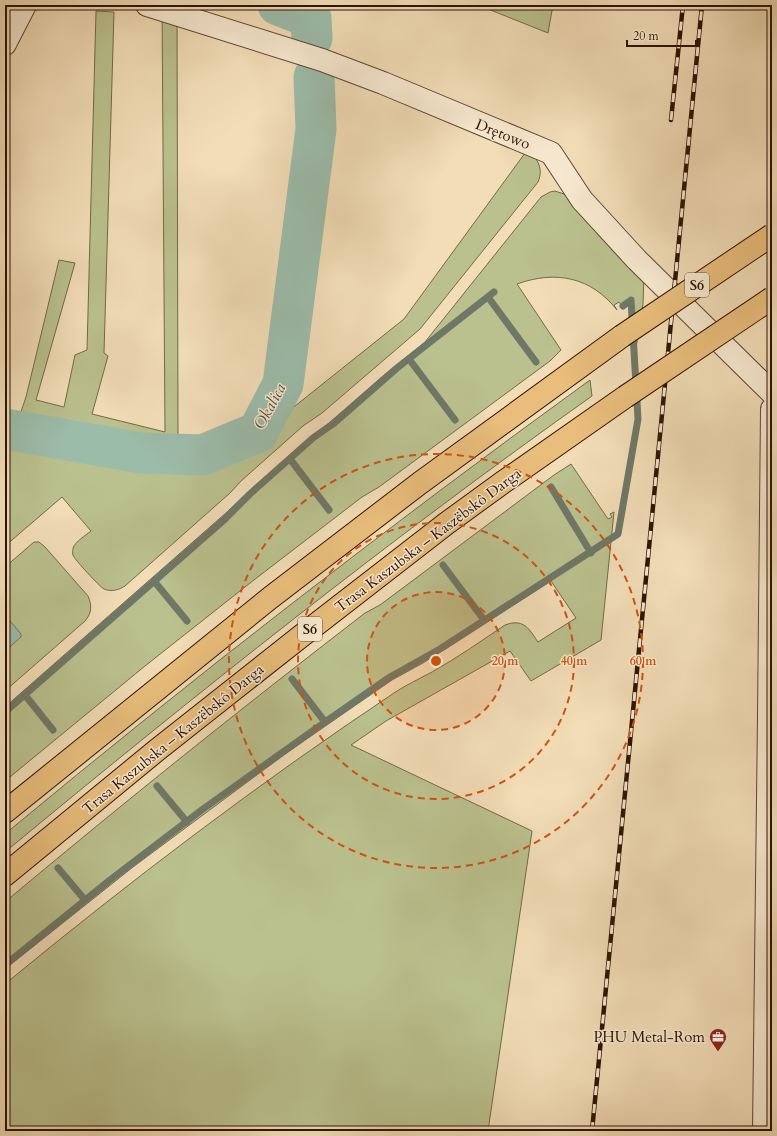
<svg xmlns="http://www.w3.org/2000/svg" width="777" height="1136" viewBox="0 0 777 1136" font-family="Cardo,serif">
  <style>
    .green { fill: #bac18e; stroke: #736a48 }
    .water { fill: #9cbcaa; stroke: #6f7867 }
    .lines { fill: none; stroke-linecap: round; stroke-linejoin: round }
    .stream { stroke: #6f7867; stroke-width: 7 }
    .river { stroke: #9cbcaa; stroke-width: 41 }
    .minor-casing { stroke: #5e4630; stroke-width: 24 }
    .motorway-casing { stroke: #2c1303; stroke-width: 24 }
    .minor { stroke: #f7e9d0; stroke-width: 22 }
    .motorway { stroke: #e9be7c; stroke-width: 22 }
    .rail-casing { stroke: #2c1303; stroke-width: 4.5 }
    .rail { stroke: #f7e9d0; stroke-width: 3; stroke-dasharray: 9; stroke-linecap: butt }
    .motorway-bridge-casing { stroke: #2c1303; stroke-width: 24; stroke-linecap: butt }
    .motorway-bridge { stroke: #e9be7c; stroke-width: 22 }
    .ring { fill: none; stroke: #d5520b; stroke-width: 2; stroke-dasharray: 7 5 }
    .labels { text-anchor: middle; stroke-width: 3; stroke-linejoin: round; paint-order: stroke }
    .shield { fill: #f7e9d0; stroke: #695340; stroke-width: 1 }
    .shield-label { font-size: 14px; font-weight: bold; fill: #2c1303 }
    .street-label { font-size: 15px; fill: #2c1303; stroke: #f7e9d0 }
    .poi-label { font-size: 15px; fill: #2c1303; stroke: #f7e9d0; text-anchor: end }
    .water-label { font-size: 16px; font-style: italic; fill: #534e3d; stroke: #f7e9d0 }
    .centre { fill: #d5520b; stroke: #f7e9d0; stroke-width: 2 }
    .ring-label { font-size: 12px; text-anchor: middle; font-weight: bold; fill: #d5520b; stroke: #f7e9d0; stroke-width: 3; stroke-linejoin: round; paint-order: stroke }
  </style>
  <rect width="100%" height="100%" fill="#f2ddb7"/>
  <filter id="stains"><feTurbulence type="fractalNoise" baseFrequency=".005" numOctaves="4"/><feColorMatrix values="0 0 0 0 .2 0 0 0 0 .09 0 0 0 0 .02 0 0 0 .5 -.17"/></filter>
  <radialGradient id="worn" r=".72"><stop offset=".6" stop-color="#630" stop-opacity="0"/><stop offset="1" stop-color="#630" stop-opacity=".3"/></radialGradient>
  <!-- green -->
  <path class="green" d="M162 5H177L178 436 194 439 188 456 201 453 236 422 270 426 404 319 528 149C537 159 544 168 538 182L420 329 322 413 303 426 241 481 230 493 125 586C119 590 111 592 104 589 100 587 74 559 73 555 72 553 73 550 73 548 75 542 86 535 91 531L62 497 5 546V437L13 435 26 397 59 260 75 263 36 400 64 407 75 355 87 350 96 11 114 12 104 353 108 356 92 414 165 432Z
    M478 5H553L548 33Z
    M555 191 570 196 644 275 643 304 634 361 630 302 622 306 619 302 614 305 617 310C591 277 556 270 517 284L561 350 550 361 379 487 362 497 250 583 145 666 5 781V707L227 512 249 491 311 436 329 423 383 376 425 342 541 197 550 192Z
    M590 380 592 396C390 539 196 694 5 852V834C195 676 390 525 590 380Z
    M571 464 608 519 612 517 610 514 614 512 601 640 531 681 510 651 386 721 351 745 532 831 488 1131H5V984C130 881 259 783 394 693 406 685 419 679 432 672 457 658 481 641 505 625 524 618 529 629 538 642L576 618 551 581 423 663 392 680 285 754 133 867 5 969V902C123 803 243 707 365 613L380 605 554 475Z
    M34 542H39L45 547 88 596C92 605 92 613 85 621L5 691V567Z"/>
  <!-- water -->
  <path class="water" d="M5 615 21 634V637L5 651Z"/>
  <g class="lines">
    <!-- stream -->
    <path class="stream" d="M488 297 536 362
      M409 359 455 420
      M290 459 329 510
      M551 487 591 553
      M443 565 484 620
      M154 581 187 621
      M292 679 325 722
      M25 695 53 730
      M5 712 225 519 251 493 313 438 333 424 397 368 494 292
      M157 786 187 822
      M58 868 85 900
      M5 965 110 880 203 809 325 722 390 677 440 649 618 534 638 419 631 300 623 306"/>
    <!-- river -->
    <path class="river" d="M278 5 311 18 312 38
      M5 429 141 453 203 455 258 432 283 384 316 129 314 77"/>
    <defs>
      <path id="minor" d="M147 5 322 60 383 83 551 153 582 200 637 260 772 393
        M5 44 25 5
        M764 1131 769 717 772 409"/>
      <path id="motorway" d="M5 812 270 598 420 483 622 336
        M5 875 157 750 300 637 447 523 502 483 625 397"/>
    </defs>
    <!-- minor casing -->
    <use href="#minor" class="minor-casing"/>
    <!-- motorway casing -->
    <use href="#motorway" class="motorway-casing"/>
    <!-- minor -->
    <use href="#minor" class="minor"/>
    <!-- motorway -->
    <use href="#motorway" class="motorway"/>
    <defs>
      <path id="rail" d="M671 120 683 5
        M592 1131 702 5"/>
    </defs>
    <!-- rail casing -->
    <use href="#rail" class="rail-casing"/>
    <!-- rail -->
    <use href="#rail" class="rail"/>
    <defs>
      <path id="motorway-bridge" d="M622 336 772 235
        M625 397 772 298"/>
    </defs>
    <!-- motorway-bridge casing -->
    <use href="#motorway-bridge" class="motorway-bridge-casing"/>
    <!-- motorway-bridge -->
    <use href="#motorway-bridge" class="motorway-bridge"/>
  </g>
  <!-- distance rings -->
  <circle cx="436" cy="661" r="69" fill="#d5520b" fill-opacity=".12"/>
  <g class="ring">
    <circle cx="436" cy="661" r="69"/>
    <circle cx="436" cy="661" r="138"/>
    <circle cx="436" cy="661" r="207"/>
  </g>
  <!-- icons -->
  <defs>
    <symbol id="office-pin" viewBox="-11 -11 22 30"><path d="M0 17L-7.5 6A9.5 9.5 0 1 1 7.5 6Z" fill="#8f2418" stroke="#f7e9d0"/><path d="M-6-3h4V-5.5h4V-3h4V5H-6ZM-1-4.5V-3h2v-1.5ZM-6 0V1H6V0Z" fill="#fff"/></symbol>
  </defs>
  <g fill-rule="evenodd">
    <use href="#office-pin" x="708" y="1027" width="20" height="27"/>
  </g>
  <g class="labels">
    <!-- shield labels -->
    <g class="shield">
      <rect x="685" y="273" width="24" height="24" rx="3"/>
      <rect x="298" y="617" width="24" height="24" rx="3"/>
    </g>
    <g class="shield-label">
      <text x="697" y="290">S6</text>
      <text x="310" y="634">S6</text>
    </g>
    <!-- street labels -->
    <g class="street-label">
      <text transform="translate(503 134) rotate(22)" y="5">Drętowo</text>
      <text transform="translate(428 540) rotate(-37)" y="5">Trasa Kaszubska – Kaszëbskô Darga</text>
      <text transform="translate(173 739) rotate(-39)" y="5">Trasa Kaszubska – Kaszëbskô Darga</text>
    </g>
    <!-- poi labels -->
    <g class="poi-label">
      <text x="705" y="1042">PHU Metal-Rom</text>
    </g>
    <!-- water labels -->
    <g class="water-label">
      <text transform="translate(269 406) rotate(-62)" y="6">Okalica</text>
    </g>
  </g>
  <circle cx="436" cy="661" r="6" class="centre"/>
  <g class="ring-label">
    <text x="505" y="665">20 m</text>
    <text x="574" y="665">40 m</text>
    <text x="643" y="665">60 m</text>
  </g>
  <!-- margin -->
  <rect width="777" height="1136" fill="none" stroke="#f2ddb7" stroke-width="20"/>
  <rect x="6" y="6" width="765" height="1124" fill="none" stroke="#2c1303" stroke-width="2"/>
  <rect x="10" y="10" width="757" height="1116" fill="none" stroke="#2c1303"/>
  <!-- scale -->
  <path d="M627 40v6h69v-6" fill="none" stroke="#2c1303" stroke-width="2"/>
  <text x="633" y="40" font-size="12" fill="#2c1303" stroke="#f7e9d0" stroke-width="3" paint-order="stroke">20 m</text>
  <rect width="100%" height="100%" filter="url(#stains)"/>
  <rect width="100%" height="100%" fill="url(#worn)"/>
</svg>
